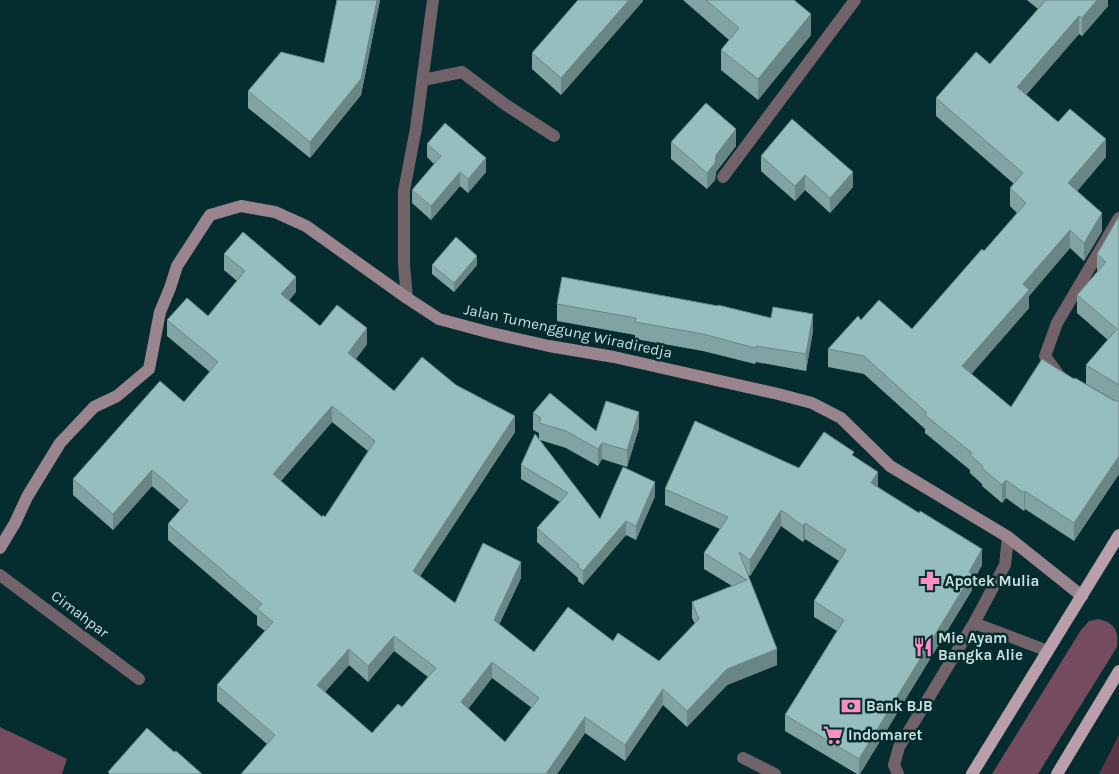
<svg xmlns="http://www.w3.org/2000/svg" width="1119" height="774" viewBox="0 0 1119 774" font-family="Karla,sans-serif">
  <style>
    .green { fill: #5b3648 }
    .forest { fill: #754b5f }
    .lines { fill: none; stroke-linecap: round; stroke-linejoin: round }
    .lane { stroke: #716369; stroke-width: 12 }
    .street { stroke: #716369; stroke-width: 12 }
    .secondary { stroke: #9a858e; stroke-width: 12 }
    .primary { stroke: #ba9fab; stroke-width: 12 }
    .wall { fill: #81a3a4; fill-rule: evenodd }
    .shaded-wall { fill: #698586 }
    .building { fill: #96bebf; stroke: #698586; fill-rule: evenodd }
    .labels { text-anchor: middle; stroke-width: 5; stroke-linejoin: round; paint-order: stroke }
    .street-label { font-size: 15px; fill: #cce0e0; stroke: #052d2f }
    .poi-label { font-size: 15px; font-weight: bold; fill: #cce0e0; stroke: #052d2f; text-anchor: start }
  </style>
  <rect width="100%" height="100%" fill="#052d2f"/>
  <!-- green -->
  <path class="green" d="M1119 735V774H1099Z"/>
  <!-- forest -->
  <path class="forest" d="M1099 619C1115 623 1119 631 1117 647L1038 774H992L1081 630 1089 621Z
    M0 727 67 759 62 774H0Z"/>
  <g class="lines">
    <!-- lane -->
    <path class="lane" d="M974 623 1005 565 1008 537
      M898 774 894 765 899 747 974 623 1048 651"/>
    <!-- street -->
    <path class="street" d="M423 80 462 72 506 105 554 136
      M723 177 855 0
      M407 298 404 265V191L416 128 433 0
      M1061 378 1045 356 1057 323 1119 218
      M0 575 139 679
      M743 758 775 774"/>
    <!-- secondary -->
    <path class="secondary" d="M0 548 15 523 27 497 60 443 94 407 117 396 149 369 160 312 170 288 177 266 210 215 241 206 275 212 306 226 407 298 439 319 491 333 549 346 614 357 778 394 812 403 841 418 890 466 1008 537 1082 596"/>
    <!-- primary -->
    <path class="primary" d="M972 774 1119 535
      M1057 774 1119 671"/>
  </g>
  <!-- wall -->
  <path class="wall" d="M337 0H380L361 95 310 158 248 108V91L324 63Z
    M577 0H643V1L561 95 532 69V53L578 1Z
    M683 0H794L811 35 758 100 721 70V50L729 40Z
    M1027 0H1108V6L1082 36 1079 34 1026 95 1058 122 1106 157 1077 191 1102 231 1084 261 1070 248 1029 296V308L971 374 1011 407 1074 379 1116 401 1086 384V365L1108 340 1077 313V295L1097 272V254L1119 216V474L1074 541 1025 509 1024 511 1006 498 1002 503 982 486V484L970 473V470L925 433V429L864 374 828 367V349L861 320 912 329 984 251 1017 213 1010 206V188L1014 184 936 116V98L990 64 1038 9Z
    M671 142 736 146 716 172 715 180 707 189 671 159Z
    M427 144 486 172 468 193 460 186 431 220 412 203V190L434 164 427 157Z
    M761 156 853 187 830 213 805 190 795 201 761 171Z
    M224 254 296 292 289 300 320 326 367 344 356 359 394 391 456 385 515 432 420 576 455 603 521 578 499 624 534 652 613 641 659 661 695 624 692 618V602L732 586 704 569V553L720 529 665 505V489L799 468 854 456 878 487 982 565 972 583V590L860 774H857L785 731V715L837 631 814 617V601L839 561 805 539 803 542 781 526 750 576 747 574 777 665 727 685 687 727 663 705 625 761 585 733 557 774H241L267 744 217 701V685L265 631 257 625V616L168 540V524L180 510 152 486 113 530 73 495V479L184 402 210 372 167 336V320L208 316 237 281 224 270ZM332 422 368 451 325 517H322L281 481ZM394 651 428 677 402 707 372 733 325 692 349 665 368 682ZM492 678 532 708 505 742 468 709Z
    M432 265H477L454 292 432 274Z
    M557 304 813 331 806 371 756 362 755 364 703 351 635 339V335L557 321Z
    M533 413 596 431 639 428 627 467 602 459 598 466 566 448 540 440 600 519 655 496 636 540 626 535 583 585 578 581V578L537 542V528L560 502 521 479V465L539 439V433L533 430Z"/>
  <!-- shaded-wall -->
  <path class="shaded-wall" d="M377 0H380L361 95 310 158V142Z
    M629 0H643V1L561 95V78Z
    M1097 0H1108V6L1082 36V18Z
    M811 14V35L758 100V79Z
    M1079 16V34L1017 105V87Z
    M736 129V146L716 172 715 180 707 189V173L716 155Z
    M1106 139V157L1068 202V183Z
    M486 158V172L468 193V179Z
    M460 172V186L431 220V206Z
    M853 172V187L830 213V198Z
    M805 175V190L795 201V186Z
    M1102 213V231L1084 261V243Z
    M1070 230V248L1029 296V308L962 385V366L1023 284Z
    M477 256V265L454 292V283Z
    M296 277V292L281 310V294Z
    M813 314V331L806 371V354Z
    M367 328V344L348 369V353Z
    M332 406V422L273 490V474Z
    M639 412V428L627 467V450Z
    M515 416V432L413 587V571Z
    M602 443V459L598 466V449Z
    M1119 456V474L1074 541V523Z
    M152 470V486L113 530V514Z
    M878 472V488L871 483Z
    M1006 480V498L1002 503V485Z
    M655 482V496L636 540V526Z
    M1025 491V509L1024 511V493Z
    M781 510V526L750 576V560Z
    M626 521V535L583 585V571Z
    M805 523V539L803 542V526Z
    M982 549V565L972 583V590L860 774H859V759Z
    M521 562V578L494 636V620Z
    M394 636V651L368 682V666Z
    M349 649V665L317 701V685Z
    M777 649V665L727 685 687 727V711L727 669Z
    M492 662V678L461 718V702Z
    M663 689V705L625 761V745Z
    M585 717V733L557 774H546Z"/>
  <!-- building -->
  <path class="building" d="M337 0H377L361 79 310 142 248 91 281 52 324 63Z
    M578 0H629L561 78 532 53Z
    M706 0H794L811 14 758 79 721 50 739 28Z
    M1046 0H1097L1082 18 1079 16 1017 87 1058 122 1070 109 1106 139 1068 183 1102 213 1084 243 1070 230 1023 284 1029 290 962 366 1011 407 1042 359 1074 379 1075 378 1115 401H1119V456L1074 523 1025 491 1024 493 1006 480 1002 485 982 468 983 466 970 455 972 453 925 415 927 413 864 356 828 349 858 316 861 320 879 300 912 329 982 249 984 251 1026 203 1010 188 1023 173 936 98 976 52 990 64Z
    M706 103 736 129 716 155 715 163 707 173 671 142Z
    M792 119 853 172 830 198 805 175 795 186 761 156Z
    M445 123 486 158 468 179 460 172 431 206 412 190 441 156 427 144Z
    M1119 216V385L1086 365 1117 329 1077 295 1106 262 1097 254Z
    M243 232 296 277 281 294 320 326 337 305 367 328 348 353 394 391 422 357 456 385 515 416 413 571 455 603 483 543 521 562 494 620 534 652 568 607 613 641 618 633 659 661 699 619 692 602 747 580 704 553 728 517 665 489 695 421 799 468 824 432 854 452 852 455 878 472 871 483 919 513 920 511 982 549 969 572 972 574 859 759 785 715 844 620 814 601 846 550 805 523 803 526 781 510 750 560 739 552 777 649 727 669 687 711 663 689 625 745 585 717 546 774H241L275 735 217 685 273 622 257 609 262 604 168 524 188 501 152 470 113 514 73 479 160 381 184 402 218 362 167 320 187 298 208 316 245 271 224 254ZM332 406 375 441 325 517 323 515 322 517 273 474ZM394 636 436 668 402 707 398 704 372 733 317 685 349 649 368 666ZM492 662 539 698 505 742 461 702Z
    M456 237 477 256 454 283 432 265Z
    M562 277 718 306V305L771 318 773 307 813 314 806 354 756 346 755 348 703 334 635 322 636 318 557 304Z
    M550 393 596 431 606 401 639 412 627 450 602 443 598 449 566 431 539 423 541 418 533 413Z
    M535 434 600 519 623 467 655 482 636 526 626 521 583 571 578 567 579 565 537 528 568 493 521 465Z
    M147 728 174 752 176 751 202 774H110L108 772Z"/>
  <!-- icons -->
  <defs>
    <symbol id="pharmacy-bare" viewBox="-9 -9 18 18"><path d="M-2-6h4v4h4v4h-4v4h-4v-4h-4v-4h4Z" fill="#fb8fc4" stroke="#052d2f" stroke-width="2.5" paint-order="stroke"/></symbol>
    <symbol id="restaurant-bare" viewBox="-9 -9 18 18"><path d="M-5-6h1v4h1v-4h1v4h1v-4h1v5L-1.5 .5V6h-2V.5L-5-1ZM5-6V6H3V1.5H1.5Q1.5-4 5-6Z" fill="#fb8fc4" stroke="#052d2f" stroke-width="2.5" paint-order="stroke"/></symbol>
    <symbol id="bank-bare" viewBox="-9 -9 18 18"><path d="M-6-4H6V4H-6ZM0-2.3a2.3 2.3 0 1 0 0 4.6a2.3 2.3 0 1 0 0-4.6Z" fill="#fb8fc4" stroke="#052d2f" stroke-width="2.5" paint-order="stroke"/></symbol>
    <symbol id="supermarket-bare" viewBox="-9 -9 18 18"><path d="M-6-5.5h2.5l.6 2H6L4.5 2H-2.5L-4.4-4H-6ZM-1.5 3.2a1.3 1.3 0 1 0 .1 0ZM3 3.2a1.3 1.3 0 1 0 .1 0Z" fill="#fb8fc4" stroke="#052d2f" stroke-width="2.5" paint-order="stroke"/></symbol>
  </defs>
  <g fill-rule="evenodd">
    <use href="#pharmacy-bare" x="916" y="567" width="28" height="28"/>
    <use href="#restaurant-bare" x="909" y="633" width="28" height="28"/>
    <use href="#bank-bare" x="837" y="692" width="28" height="28"/>
    <use href="#supermarket-bare" x="819" y="721" width="28" height="28"/>
  </g>
  <g class="labels">
    <!-- street labels -->
    <g class="street-label">
      <text transform="translate(568 331) rotate(12)" y="5">Jalan Tumenggung Wiradiredja</text>
      <text transform="translate(80 614) rotate(37)" y="5">Cimahpar</text>
    </g>
    <!-- poi labels -->
    <g class="poi-label">
      <text x="945" y="586">Apotek Mulia</text>
      <text x="938" y="643">Mie Ayam<tspan x="938" dy="17">Bangka Alie</tspan></text>
      <text x="866" y="711">Bank BJB</text>
      <text x="848" y="740">Indomaret</text>
    </g>
  </g>
</svg>
